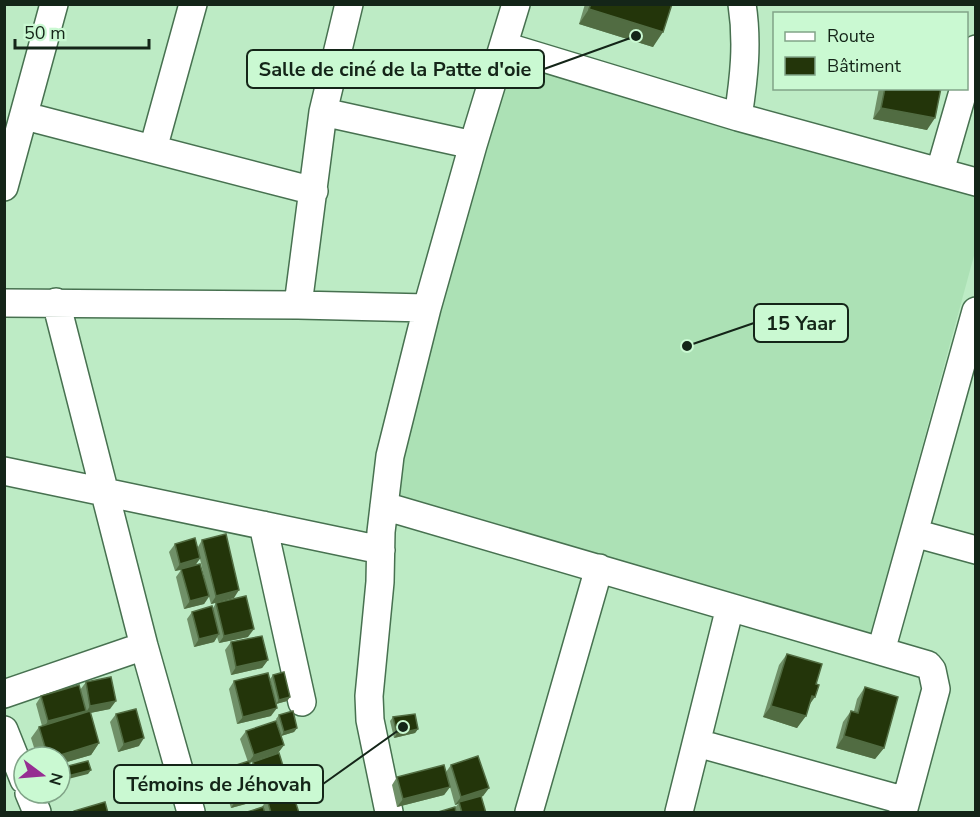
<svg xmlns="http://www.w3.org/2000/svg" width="980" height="817" viewBox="0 0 980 817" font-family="'Nunito Sans',sans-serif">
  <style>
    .built { fill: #ace1b5 }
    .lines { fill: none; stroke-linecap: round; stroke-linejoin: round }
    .minor-casing { stroke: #477150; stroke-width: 30 }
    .minor { stroke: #fff; stroke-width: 27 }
    .wall { fill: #709068; fill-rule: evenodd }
    .shaded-wall { fill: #516c42 }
    .building { fill: #23350a; stroke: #516c42; stroke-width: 1.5 }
    .leader { fill: none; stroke: #142518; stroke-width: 2 }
    .callout-dot { fill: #142518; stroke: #caf9d2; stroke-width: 2 }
    .callout { fill: #caf9d2; stroke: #142518; stroke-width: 2 }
    .callout-label { font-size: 20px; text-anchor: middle; font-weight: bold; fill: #142518 }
  </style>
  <rect width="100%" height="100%" fill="#bdebc5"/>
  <!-- built -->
  <path class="built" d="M513 62 975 195V252L871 634 389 495 430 303Z"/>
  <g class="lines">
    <defs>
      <path id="minor" d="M504 46 738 117 976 182
        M966 80 976 49
        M323 112 473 145
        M25 116 314 191
        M738 117C744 78 748 43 742 4
        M153 149 193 4
        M940 171 964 88
        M4 187 54 4
        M56 302 144 646 191 812
        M4 303 298 305 427 308
        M298 305 323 112 349 4
        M4 471 381 550
        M384 506 928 665 932 670 936 689 903 812
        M263 525 302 702
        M914 533 976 550
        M881 651 976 311
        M4 694 144 646
        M4 730 24 780
        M697 743 906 801
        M29 793 37 812
        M389 812 370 720 369 696 380 582 381 532 390 456 427 308 473 145 516 4
        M529 812 599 568
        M679 812 730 607"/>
    </defs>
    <!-- minor casing -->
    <use href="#minor" class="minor-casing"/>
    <!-- minor -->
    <use href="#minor" class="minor"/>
  </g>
  <!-- wall -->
  <path class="wall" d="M585 4H672L653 47 579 24Z
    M879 88H941L927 130 873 119Z
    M202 540 234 598 211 604 209 597 204 604 184 609 176 577 181 570 175 571 169 552 175 544 198 547ZM200 559 205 581 195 565Z
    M216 603 248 637 219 643 217 637 214 642 194 647 187 619 192 612 213 608Z
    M231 642 268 660 262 668 231 675 225 650Z
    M787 654 808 707 797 728 763 717 779 665Z
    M273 675 290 697 287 701 276 704 270 679Z
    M234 681 271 716 237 724 229 689Z
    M86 682 110 709 90 713 99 743 91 755 60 764V757H37L31 738 39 727 42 726 36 704 41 696 80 690Z
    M865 687 884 748 875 759 836 748 843 722 851 711H854L857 699Z
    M116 714 139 746 118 752 110 722Z
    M279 715 297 728 294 732 281 736 276 719Z
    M393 717 418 729 415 733 394 738 390 721Z
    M246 731 284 745 278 753 250 763V766L253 762 284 793 258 801 256 796 253 802 231 808 221 776 227 768 248 762 240 739Z
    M451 765 489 788 483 796 481 797 486 813H437L455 808 458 804 455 805 450 787 444 795 397 807 392 785 397 777 446 772Z
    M267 799 299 813H244L262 807Z"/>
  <!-- shaded-wall -->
  <path class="shaded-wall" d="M589 9 663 32 653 47 579 24Z
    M881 108 935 118 927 130 873 119Z
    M200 558 195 566 175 571 180 564Z
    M239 590 234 598 211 604 216 596Z
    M209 596 204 604 184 609 190 601Z
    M254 629 248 637 219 643 224 636Z
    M219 634 214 642 194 647 199 639Z
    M268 660 262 668 231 675 236 667Z
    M812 696 815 697 807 708Z
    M290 697 287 701 276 704 279 700Z
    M116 701 110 709 85 714 90 706Z
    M771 706 806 716 797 728 763 717Z
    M277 708 271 716 237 724 243 717Z
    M86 711 80 719 43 729 48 721Z
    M297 728 294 732 281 736 284 732Z
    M418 729 415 733 394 738 397 734Z
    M844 736 884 748 875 759 836 748Z
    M144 738 139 746 118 752 124 744Z
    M99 743 91 755 60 764V757H54Z
    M284 745 278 753 248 763 254 755Z
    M91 770 88 774 60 781V778Z
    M289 785 284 793 258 801 263 793Z
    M450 787 444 795 397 807 403 799Z
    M489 788 483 796 460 804 459 802 458 804 455 805 461 797Z
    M258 794 253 802 231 808 236 800Z"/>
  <!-- building -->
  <path class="building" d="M591 4H672L663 32 589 9Z
    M885 88H941L935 118 881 108Z
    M226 534 239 590 216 596 202 540Z
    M195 538 200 558 180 564 175 544Z
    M200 564 209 596 190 601 181 569Z
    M246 596 254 629 224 636 216 603Z
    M212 606 219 634 199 639 192 612Z
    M262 636 268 660 236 667 231 642Z
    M787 654 822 664 816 684 819 685 815 697 812 696 806 716 771 706Z
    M284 672 290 697 279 700 273 675Z
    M268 673 277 708 243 717 234 681Z
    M111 677 116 701 90 706 86 682Z
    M79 685 86 711 48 721 41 696Z
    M865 687 898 697 884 748 844 736 851 711 858 713Z
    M136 709 144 738 124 744 116 714Z
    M90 711 99 743 54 757H48L39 727Z
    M293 711 297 728 284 732 279 715Z
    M415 714 418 729 397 734 393 717Z
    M276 721 284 745 254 755 246 731Z
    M279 753 289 785 263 793 253 762Z
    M478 756 489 788 461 797 451 765Z
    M88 761 91 770 60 778V768Z
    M249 761 258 794 236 800 227 768Z
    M444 765 450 787 403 799 397 777Z
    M292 791 299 813H271L267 799Z
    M481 796 486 813H462L459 802Z
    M105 802 108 813H74V811Z
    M263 807 265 813H244Z
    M455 807 456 813H438V812Z"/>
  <!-- callouts -->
  <path class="leader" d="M636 36L544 69M687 346L754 323M403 727L323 784"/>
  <g class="callout-dot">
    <circle cx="636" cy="36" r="6"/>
    <circle cx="687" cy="346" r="6"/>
    <circle cx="403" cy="727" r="6"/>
  </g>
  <g class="callout">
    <rect x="247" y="50" width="297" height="38" rx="6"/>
    <rect x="754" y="304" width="94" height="38" rx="6"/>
    <rect x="114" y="765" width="209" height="38" rx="6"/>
  </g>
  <g class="callout-label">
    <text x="395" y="76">Salle de ciné de la Patte d'oie</text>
    <text x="801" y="330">15 Yaar</text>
    <text x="219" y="791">Témoins de Jéhovah</text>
  </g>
  <!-- border -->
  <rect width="980" height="817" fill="none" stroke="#142518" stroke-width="12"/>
  <!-- legend -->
  <rect x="773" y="12" width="195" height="78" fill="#caf9d2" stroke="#81a488" stroke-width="1.5"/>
  <rect x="785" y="32" width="30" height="9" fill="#ffffff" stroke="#81a488" stroke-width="1.5"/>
  <text x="827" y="42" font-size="18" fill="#142518">Route</text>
  <rect x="785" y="57" width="30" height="18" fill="#23350a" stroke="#81a488" stroke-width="1.5"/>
  <text x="827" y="72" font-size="18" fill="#142518">Bâtiment</text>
  <!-- north arrow -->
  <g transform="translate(42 775) rotate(106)"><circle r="28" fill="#caf9d2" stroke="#81a488" stroke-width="1.5"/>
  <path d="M0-4.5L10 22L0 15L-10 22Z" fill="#962e92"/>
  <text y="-9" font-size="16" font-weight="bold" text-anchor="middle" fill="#142518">N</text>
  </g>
  <!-- scale -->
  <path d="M15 39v9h134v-9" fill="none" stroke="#142518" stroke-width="3"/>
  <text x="24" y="39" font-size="18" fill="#142518" stroke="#caf9d2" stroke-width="4.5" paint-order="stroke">50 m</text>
</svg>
